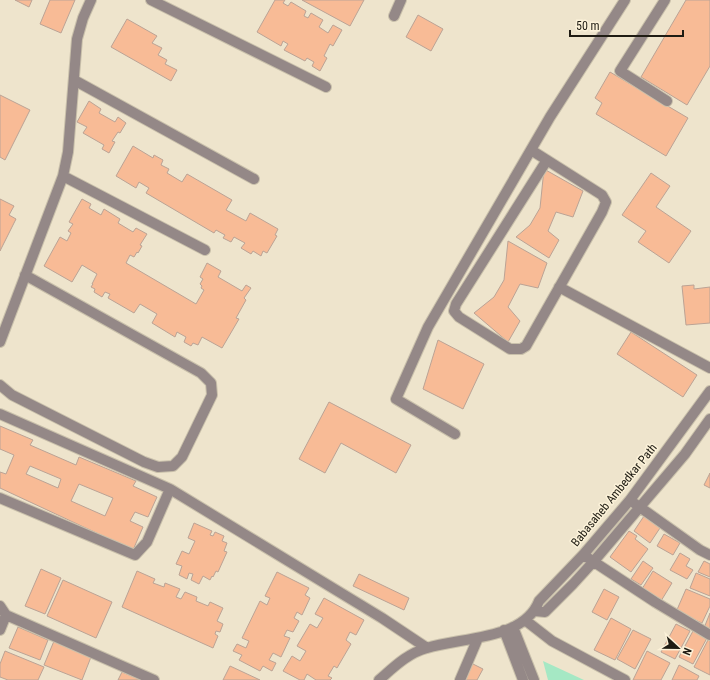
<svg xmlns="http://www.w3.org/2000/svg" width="710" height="680" viewBox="0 0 710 680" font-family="'Roboto Condensed',sans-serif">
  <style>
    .green { fill: #a5e8c4 }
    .building { fill: #f8bb96; stroke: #bba395; fill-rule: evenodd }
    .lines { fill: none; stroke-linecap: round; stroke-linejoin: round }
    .minor-casing { stroke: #c9c0ab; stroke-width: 12 }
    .minor { stroke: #948887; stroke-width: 10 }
    .labels { text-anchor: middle; stroke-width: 3; stroke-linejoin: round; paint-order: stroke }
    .street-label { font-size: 12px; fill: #1f1c13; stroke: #fcf2d9 }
  </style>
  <rect width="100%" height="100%" fill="#eee4cc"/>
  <!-- green -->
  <path class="green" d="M543 661 584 680H548Z"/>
  <!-- building -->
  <path class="building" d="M15 0H32L29 7Z
    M50 0H75L61 33 40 24Z
    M275 0H285L283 3 288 6 291 2 306 11 304 16 308 18 311 13 323 20 319 27 328 33 333 25 342 30 333 46 330 44 324 56 327 58 320 71 312 66 314 62 307 58 305 61 284 50 288 44 283 41 281 46 257 32Z
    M302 0H364L350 26Z
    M686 0H710V66L687 105 641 77Z
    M418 15 443 29 431 51 406 37Z
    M127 19 157 36 152 43 162 48 158 55 167 60 165 64 177 70 171 81 111 47Z
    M610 72 688 118 666 156 596 114 602 103 595 98Z
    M0 95 30 110 5 160 0 157Z
    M89 101 101 109 99 113 115 122 118 117 126 123 120 133 118 132 112 141 115 142 109 153 102 149 104 145 83 133 87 127 77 122Z
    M133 146 153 158 154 155 163 160 161 165 169 169 167 173 182 182 187 174 232 200 226 210 246 221 250 213 278 229 275 235 277 236 267 253 263 251 261 256 253 251 251 254 241 248 245 243 234 237 231 242 223 238 225 235 216 230 214 233 146 193 149 188 139 182 136 188 116 176Z
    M544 169 583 191 573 217 556 212 548 231 559 240 549 258 516 237 530 225 540 208Z
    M651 173 670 186 656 207 691 231 669 263 638 242 646 231 622 215Z
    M0 199 14 206 9 215 16 219 0 251Z
    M82 199 91 204 89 208 101 215 104 209 120 219 118 223 133 232 136 228 147 234 140 245 142 246 138 253 137 252 134 257 130 255 126 263 196 304 204 290 201 288 202 286 200 284 203 279 200 277 207 263 221 271 218 277 242 291 246 285 251 288 244 298 246 300 236 318 239 319 222 348 202 337 198 345 193 343 191 346 184 342 186 337 177 332 175 337 152 323 157 314 140 304 134 313 108 298 110 294 105 292 102 297 94 292 95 289 91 287 93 284H92L97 274 82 265 72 282 44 266 60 237 67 241 71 233 68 231 73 224 69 222Z
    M508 241 547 263 538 288 520 284 508 307 520 321 508 342 474 313 494 297 504 280Z
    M694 285V289L710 287V323L686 325 682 286Z
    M631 332 697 375 683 397 617 354Z
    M438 340 484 364 463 409 423 389Z
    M329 402 411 445 396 473 341 443 325 473 299 459Z
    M0 426 33 440 30 445 76 465 79 457 136 481 133 486 157 497 148 517 135 512 130 521 143 527 133 550 0 488V472L6 474 14 455 0 449ZM30 466 61 479 58 488 26 474ZM79 484 113 498 105 516 71 501Z
    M710 473V488L704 485Z
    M644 516 660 528 650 543 634 531Z
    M194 523 212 531 210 535 213 536 215 532 224 536 222 541 227 543 224 551 227 552 218 572 216 571 213 577 212 576 210 580 203 576 199 584 191 580 193 574 189 573 187 579 179 575 182 566 176 564 182 551 189 554 195 541 188 538Z
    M629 531 637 536 635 539 648 549 631 572 610 557Z
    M664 534 680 543 673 555 657 546Z
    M680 553 690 559 686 566 693 570 687 579 670 570Z
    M643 561 653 568 641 585 631 579Z
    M704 561 710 564V577L698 572Z
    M41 569 61 578 45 614 25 606Z
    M137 571 155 579 153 583 164 587 165 583 180 589 176 597 181 599 185 592 197 597 196 601 208 606 210 602 223 608 217 621 223 624 220 632 216 631 215 634 218 636 213 648 122 607Z
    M653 571 672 583 661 601 642 589Z
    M277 572 309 588 305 595 310 598 302 615 297 612 294 618 299 621 293 632 287 630 284 636 290 638 281 657 273 653 269 660 276 663 272 671 263 666 260 671 239 660 242 655 233 651 237 644 246 648 249 641 242 638 260 601 267 605 270 598 265 596Z
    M696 573 710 579V596L690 588Z
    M359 574 409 598 404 610 353 586Z
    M63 580 112 602 96 638 47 616Z
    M604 589 619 597 607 620 592 612Z
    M686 589 710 599V606L702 623 676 612Z
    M324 598 364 620 356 635 350 632 346 640 351 644 337 668 334 666 328 676 332 678 330 680H316L307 674 304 680H300L283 671 292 656 300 661 306 651 297 646 310 624 317 628 323 618 315 614Z
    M710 613V631L704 628Z
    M611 618 631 629 615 660 594 650Z
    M676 624 690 631 675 659 661 652Z
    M18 627 48 640 40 660 9 648Z
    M633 630 651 639 635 669 617 659Z
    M693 631 707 638 693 664 679 657Z
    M709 638 710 639V675L694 667Z
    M54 641 91 657 82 680 44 665Z
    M5 651 44 667 38 680H8L0 677V664Z
    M647 651 670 663 661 680H633Z
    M469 662 483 669 477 680H461Z
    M679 665 699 676 697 680H672Z
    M230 666 260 680H223Z
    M122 672 142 680H118Z"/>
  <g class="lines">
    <defs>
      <path id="minor" d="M151 0 326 87
        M665 0 620 71 667 101
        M394 16 401 0
        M74 80 254 179
        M531 150 602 195 606 202 602 212 526 346 521 349H510L459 317 454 311 456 304 547 160
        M63 176 205 250
        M559 287 710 368
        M0 342 63 176 68 152 77 39 83 18 91 0
        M0 385 12 395 144 462 158 467 173 466 182 457 212 395 211 383 201 373 25 275
        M0 414 170 489 382 618 427 648
        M455 434 396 399 428 327 550 117 625 0
        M0 498 135 555 147 542 170 489
        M634 503 700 550 710 555
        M588 558 655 602 710 635
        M0 606 6 615 154 680
        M535 611 545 612 573 584 594 561 685 454 710 419
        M525 620 552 641 625 680
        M513 627 534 680
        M0 630 6 615
        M504 630 523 680
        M379 680C394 667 408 653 427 648 462 637 524 640 539 601L583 555 630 500 710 391
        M460 680 478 638"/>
    </defs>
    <!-- minor casing -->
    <use href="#minor" class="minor-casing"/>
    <!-- minor -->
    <use href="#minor" class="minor"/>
  </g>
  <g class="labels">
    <!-- street labels -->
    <g class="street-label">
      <text transform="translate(614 495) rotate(-51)" y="4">Babasaheb Ambedkar Path</text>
    </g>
  </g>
  <!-- north arrow -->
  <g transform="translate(678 648) rotate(112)" stroke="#fcf2d9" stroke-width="3" paint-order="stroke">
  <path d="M0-3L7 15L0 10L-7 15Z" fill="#1f1c13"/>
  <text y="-6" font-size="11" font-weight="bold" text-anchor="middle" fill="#1f1c13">N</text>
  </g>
  <!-- scale -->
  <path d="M570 30v6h113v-6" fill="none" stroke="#1f1c13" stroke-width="2"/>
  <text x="576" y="30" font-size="12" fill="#1f1c13" stroke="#fcf2d9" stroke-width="3" paint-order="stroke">50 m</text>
</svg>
